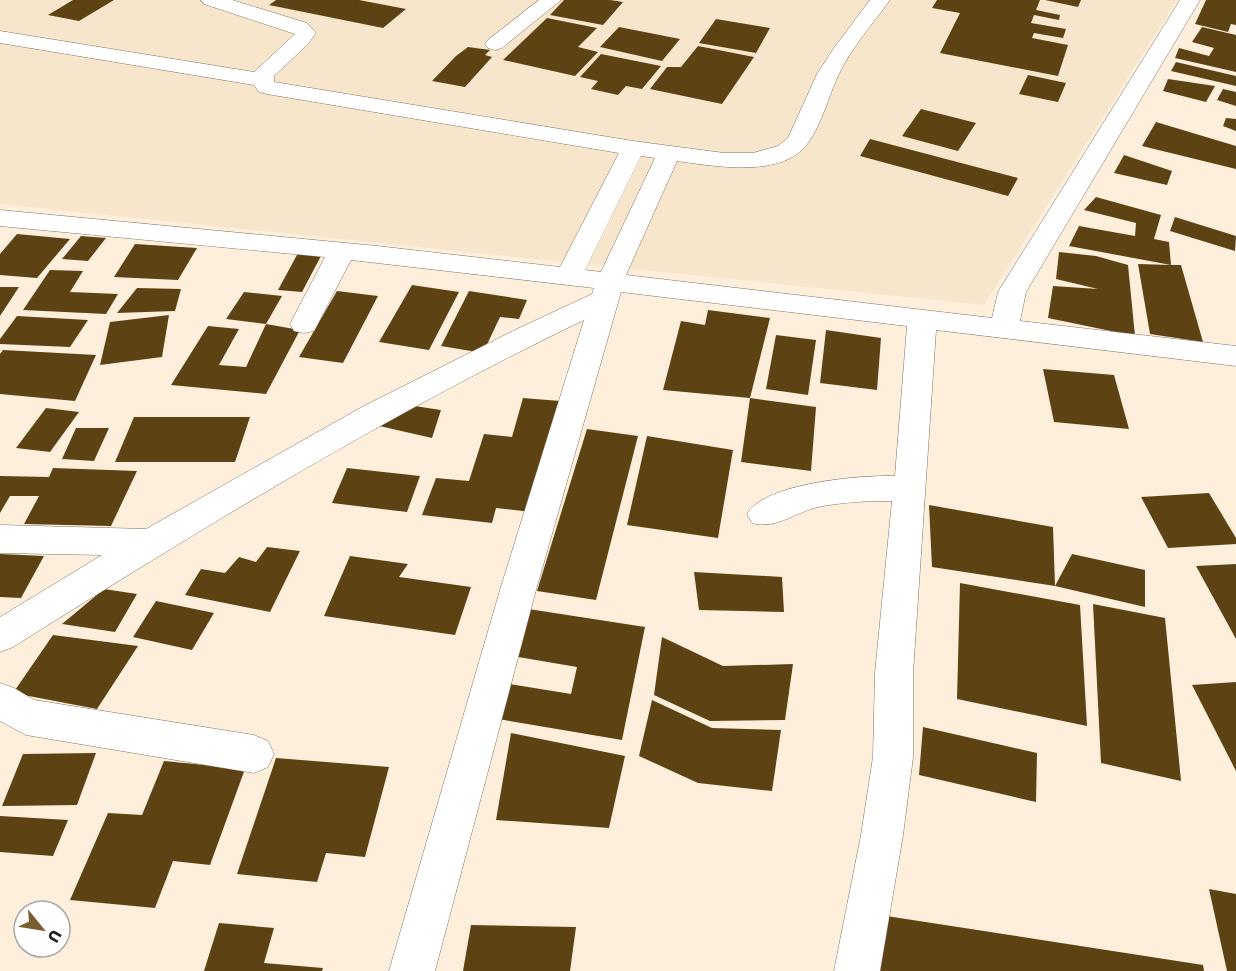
<svg xmlns="http://www.w3.org/2000/svg" width="1236" height="971" viewBox="0 0 1236 971" font-family="Poppins,sans-serif">
  <style>
    .built { fill: #f8e6cc }
    .building { fill: #5d4214 }
    .lines { fill: none; stroke-linecap: round; stroke-linejoin: round }
    .minor-casing { stroke: #7f7362; stroke-width: 1 }
    .minor { fill: #fff; fill-rule: evenodd }
  </style>
  <rect width="100%" height="100%" fill="#fdefdc"/>
  <!-- built -->
  <path class="built" d="M0 0H1177L984 305 0 204Z"/>
  <!-- building -->
  <path class="building" d="M73 0H114L79 21 48 15Z
    M276 0H359L406 9 383 28 269 5Z
    M564 0H610L623 2 603 25 550 15Z
    M937 0H1040L1036 10 1060 15 1059 20 1034 15 1031 23 1066 29 1063 38 1034 33 1032 38 1068 45 1058 76 940 53 960 13 932 8Z
    M1045 0H1081L1078 7Z
    M1206 0H1236V25L1231 24 1228 32 1195 24Z
    M547 18 597 28 578 47 598 52 575 76 503 60Z
    M716 19 770 28 756 53 699 43Z
    M619 27 680 39 662 61 600 47Z
    M1202 27 1236 35V72L1175 58 1179 48 1209 56 1214 48 1192 42Z
    M698 46 754 57 722 104 650 89 667 67H681Z
    M468 47 490 50 485 55 492 57 465 87 432 81 456 56Z
    M601 54 661 66 642 89 626 86 618 95 591 89 598 81 580 77Z
    M1176 62 1236 76V86L1171 71Z
    M1028 75 1066 83 1058 102 1019 94Z
    M1168 79 1215 86 1206 102 1163 91Z
    M1223 89 1236 92V106L1217 100Z
    M921 109 976 123 958 151 902 136Z
    M1226 118 1236 119V131L1223 126Z
    M1156 122 1236 146V169L1142 146Z
    M870 139 1018 178 1008 196 860 156Z
    M1124 155 1172 171 1167 185 1114 173Z
    M1096 197 1161 215 1154 239 1169 242 1171 265H1181L1203 342 1150 334 1138 264 1171 265 1069 246 1079 226 1135 236 1136 223 1084 210Z
    M1175 217 1236 236 1235 251 1170 231Z
    M17 234 70 239 37 278 0 275V254Z
    M81 236 106 238 88 261 62 259Z
    M135 244 197 248 178 280 114 277Z
    M1059 252 1096 256 1128 265 1135 336 1048 318 1053 286 1098 289 1056 279Z
    M298 253 322 254 302 292 278 290Z
    M50 270 83 271 70 292 118 294 106 314 23 310Z
    M412 285 459 292 429 350 379 342Z
    M0 287H19L0 316Z
    M137 288 181 289 175 311 117 313Z
    M337 291 378 296 343 363 299 357Z
    M469 291 527 300 519 319 500 317 483 353 441 346Z
    M244 292 282 296 266 324 226 319Z
    M708 310 770 318 750 398 663 390 681 321 705 325Z
    M169 315 162 357 100 365 110 322Z
    M17 316 88 320 70 347 0 344V339Z
    M266 324 300 330 266 394 171 385 208 326 239 329 219 365 246 367Z
    M826 330 881 338 877 390 820 383Z
    M776 335 816 340 808 395 766 389Z
    M3 350 96 355 75 401 0 394V354Z
    M1043 369 1114 375 1129 429 1054 422Z
    M523 398 560 401 531 512 496 508 492 523 422 515 436 478 469 481 484 434 512 437Z
    M750 398 816 407 811 471 741 462Z
    M408 405 441 410 432 438 375 425Z
    M46 408 79 412 50 452 16 448Z
    M134 417H250L235 462H115Z
    M76 428H109L94 461 62 459Z
    M587 429 638 436 596 600 537 591Z
    M647 436 733 450 718 538 627 525Z
    M53 468 137 471 111 526 24 524 39 496H10L0 513V476L49 477Z
    M347 468 420 476 407 512 332 503Z
    M1209 493 1236 538V544L1168 548 1141 497Z
    M929 505 1053 527 1055 586 932 567Z
    M267 547 300 551 270 612 185 595 201 569 225 573 239 557 256 562Z
    M0 554 44 556 21 598 0 597Z
    M1072 554 1145 570V607L1055 586Z
    M350 556 408 564 399 577 471 587 455 635 324 616Z
    M1236 564V639L1196 566Z
    M694 572 782 577 784 612 699 610Z
    M960 583 1080 605 1087 726 957 699Z
    M104 589 137 594 115 632 62 624Z
    M156 601 214 613 192 650 133 637Z
    M1093 604 1165 618 1181 781 1101 763Z
    M522 608 645 627 622 740 492 718 503 683 571 694 577 667 507 655Z
    M53 635 138 646 97 709 13 693Z
    M662 637 723 666 793 664 785 720 710 721 654 695Z
    M1236 682V771L1192 685Z
    M652 700 712 728 781 730 772 791 698 783 639 756Z
    M923 727 1037 753 1036 802 919 775Z
    M511 733 625 756 609 828 496 820Z
    M96 753 77 805 2 806 23 754Z
    M276 758 389 767 365 857 326 853 317 882 237 874Z
    M164 761 245 769 210 865 173 861 155 908 70 900 108 813 142 815Z
    M0 816 68 820 53 856 0 852Z
    M1209 889 1236 894V971H1227Z
    M880 915 1203 965 1204 971H880Z
    M219 923 274 928 264 963 323 968 322 971H204Z
    M471 925 576 927 570 971H463Z"/>
  <g class="lines">
    <defs>
      <path id="minor" d="M201 0H232L307 23 316 33 308 44 274 76V82L633 141 724 153H753L778 146 788 138 817 74 834 48 870 0H890C872 25 851 48 838 76 828 97 822 124 808 143 783 179 714 166 677 161L626 275 992 318 998 292 1180 0H1200L1026 292 1020 321 1236 346V366L936 330 913 673V757L903 835 880 971H834L861 835 873 757 875 673 892 501C867 501 843 502 818 507 796 512 775 530 752 523L747 514C764 483 861 475 895 476L907 326 621 292 536 590 435 971H389L500 590 584 320C386 415 199 530 13 647L0 652V617L102 555 0 553V525L146 529 362 407 517 329 592 294 594 288 351 260 314 331 304 333 294 331 290 324 325 257 0 226V210L377 246 560 267 619 153 267 94 259 92 254 85 0 43V31L254 72 295 34 204 4ZM641 156 655 158 601 272 585 270Z
        M539 0H561L502 48 495 50 488 48 485 44 488 40Z
        M0 683 14 688 34 700 254 735 268 741 274 754 268 767 254 773 26 735 0 721Z"/>
    </defs>
    <!-- minor casing -->
    <use href="#minor" class="minor-casing"/>
    <!-- minor -->
    <use href="#minor" class="minor"/>
  </g>
  <!-- north arrow -->
  <g transform="translate(42 929) rotate(120)"><circle r="28" fill="#ffffff" stroke="#a9a7a4" stroke-width="1.5"/>
  <path d="M0-4.5L10 22L0 15L-10 22Z" fill="#7a5d30"/>
  <text y="-9" font-size="16" font-weight="bold" text-anchor="middle" fill="#28231c">U</text>
  </g>
</svg>
